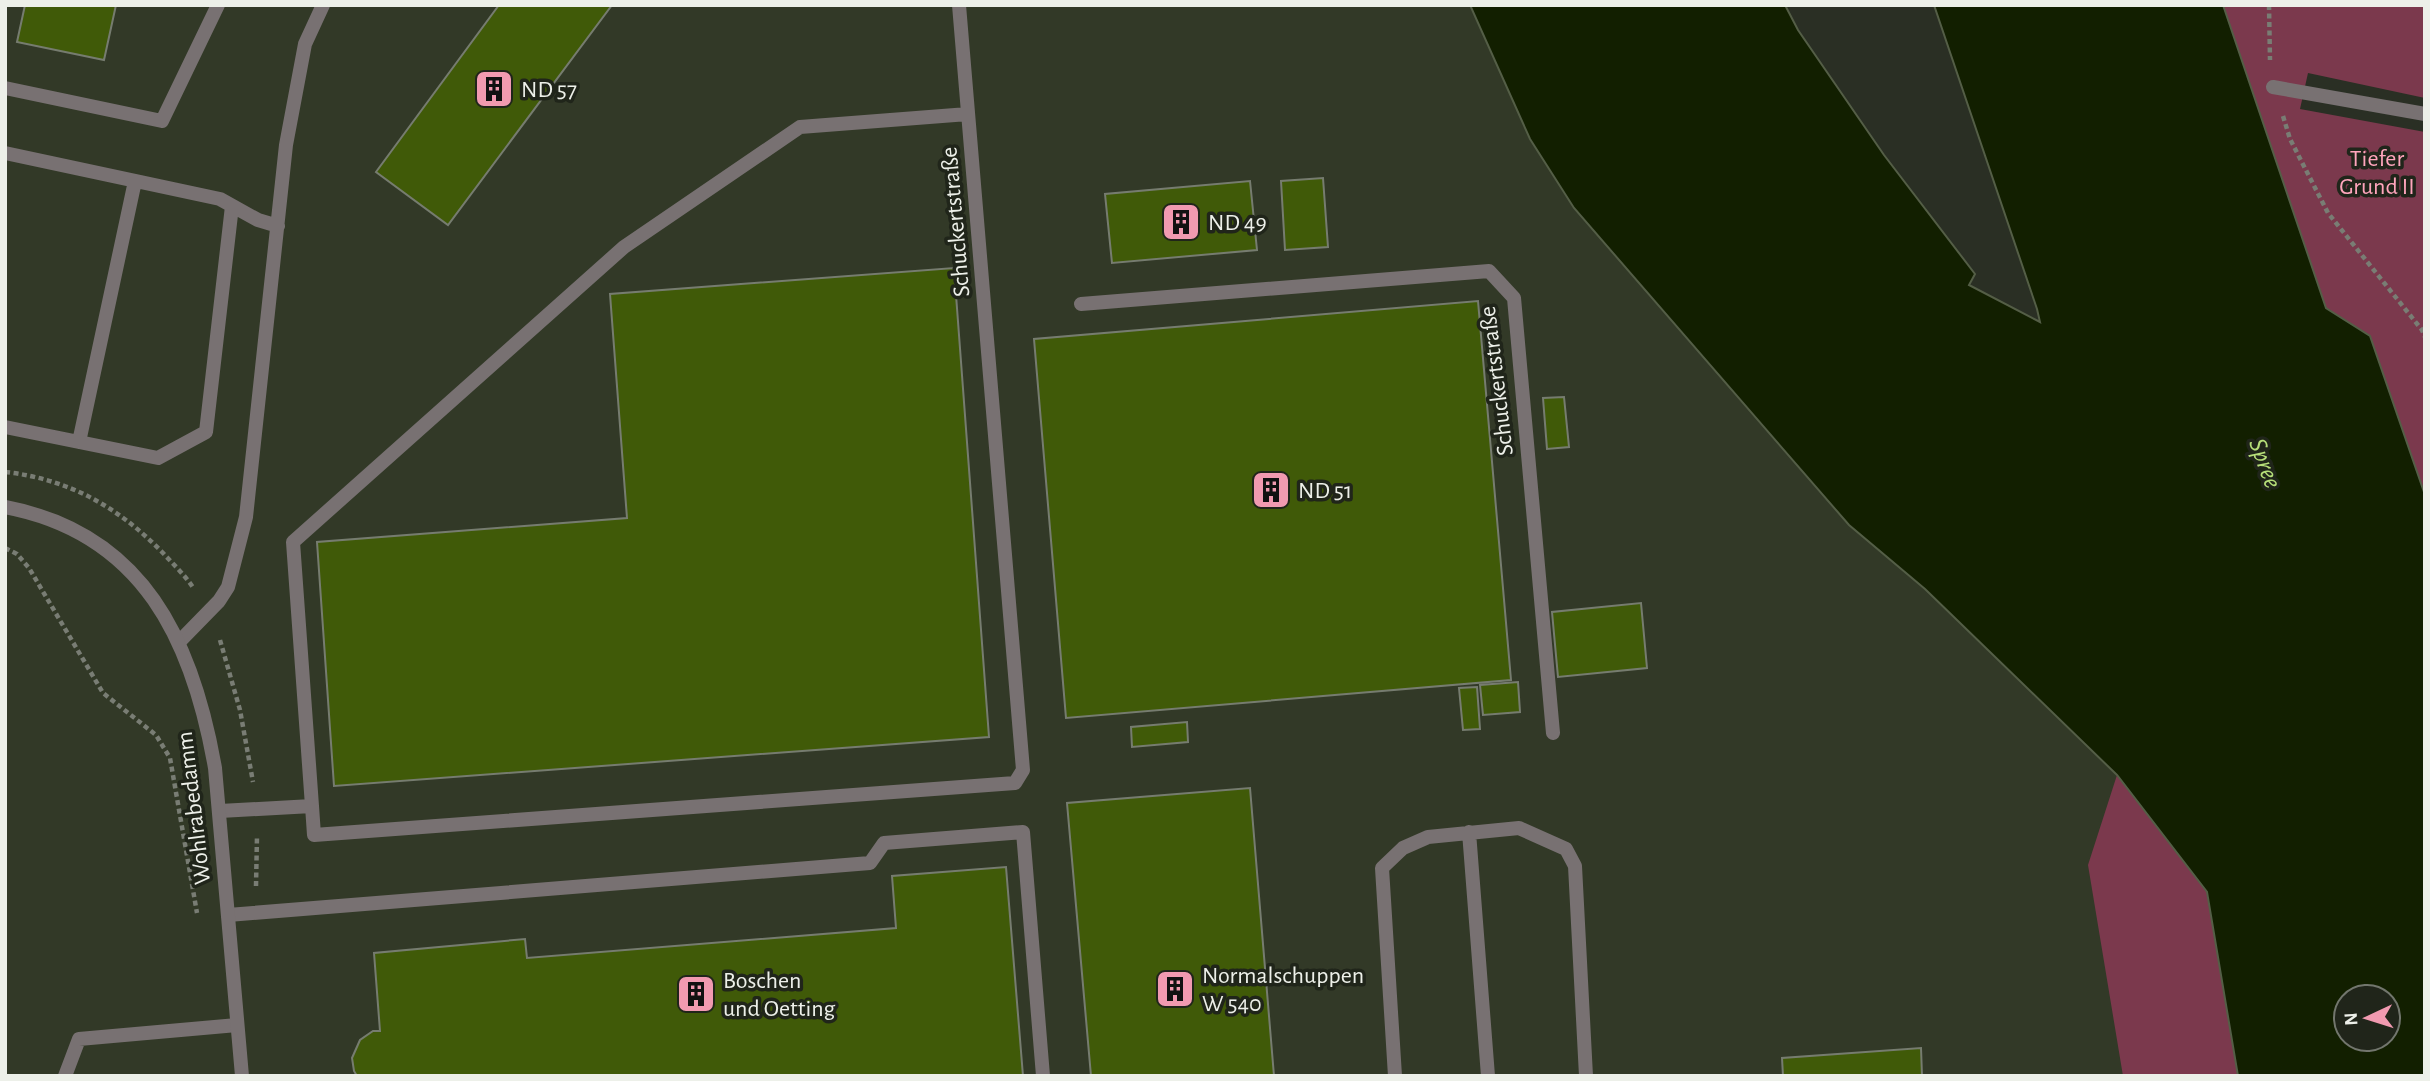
<svg xmlns="http://www.w3.org/2000/svg" width="2430" height="1081" viewBox="0 0 2430 1081" font-family="'Alegreya Sans',sans-serif">
  <style>
    .built { fill: #323927 }
    .green { fill: #7b394d }
    .water { fill: #121f00; stroke: #545e46; stroke-width: 2; fill-rule: evenodd }
    .building { fill: #405a08; stroke: #767c6f; stroke-width: 2 }
    .lines { fill: none; stroke-linecap: round; stroke-linejoin: round }
    .path { stroke: #797d74; stroke-width: 4.5; stroke-dasharray: 5 3.5; stroke-linecap: butt }
    .lane { stroke: #787172; stroke-width: 14 }
    .street { stroke: #787172; stroke-width: 14 }
    .labels { text-anchor: middle; stroke-width: 7; stroke-linejoin: round; paint-order: stroke }
    .poi-label { font-size: 24px; fill: #edf0e9; stroke: #20251a; text-anchor: start }
    .park-label { font-size: 24px; fill: #ffa5bc; stroke: #20251a }
    .street-label { font-size: 24px; fill: #edf0e9; stroke: #20251a }
    .water-label { font-size: 26px; font-style: italic; fill: #b6de79; stroke: #20251a }
  </style>
  <rect width="100%" height="100%" fill="#2a2f24"/>
  <!-- built -->
  <path class="built" d="M5 5H1470L1530 139 1574 208 1849 525 1925 589 2117 775 2238 1076H5Z"/>
  <!-- green -->
  <path class="green" d="M2223 5H2425V98L2308 73 2300 109 2425 132V495L2370 336 2326 308Z
    M2117 775 2207 892 2238 1076H2123L2088 865Z"/>
  <!-- water -->
  <path class="water" d="M1470 5H1785L1798 30 1884 155 1975 274 1969 285 2040 322 2037 309 1934 5H2223L2326 308 2370 336 2425 495V1076H2238L2207 892 2117 775 1925 589 1849 525 1574 208 1530 139ZM2346 997H2388V1039H2346Z"/>
  <!-- building -->
  <path class="building" d="M25 5H116L104 60 17 42Z
    M499 5H612L448 225 376 172Z
    M1323 178 1328 247 1285 250 1281 181Z
    M1250 181 1257 250 1112 263 1105 194Z
    M954 268 989 737 334 786 317 542 627 518 610 294Z
    M1478 301 1511 680 1066 718 1034 339Z
    M1564 397 1569 447 1547 449 1543 398Z
    M1641 603 1647 668 1558 677 1552 612Z
    M1518 682 1520 712 1483 715 1480 685Z
    M1477 687 1480 729 1463 730 1459 688Z
    M1187 722 1188 742 1132 747 1131 727Z
    M1250 788 1274 1076H1091L1067 803Z
    M1006 867 1023 1076H357L354 1071 352 1058 360 1040 373 1031H380L374 953 525 939 527 958 896 928 892 876Z
    M1921 1048 1922 1076H1783L1782 1058Z"/>
  <g class="lines">
    <!-- path -->
    <path class="path" d="M2269 5 2270 60
      M2283 116 2290 139 2328 213 2422 330 2425 337
      M5 472C69 479 118 507 162 552 173 564 185 575 194 589
      M5 548 17 554 29 568 103 693 156 735 170 758 197 913
      M220 640 240 710 253 782
      M256 886 257 836"/>
    <!-- lane -->
    <path class="lane" d="M2273 87 2425 114
      M5 88 162 121 218 5
      M5 153 220 199 258 220 278 226
      M1081 304 1489 271 1514 298 1553 733
      M5 427 158 458 206 432 232 206
      M79 442 135 181
      M179 642 219 601 228 587 246 517 286 145 305 44 323 5
      M312 806 314 835 1015 783 1023 770 959 5
      M220 811 312 806 293 542 624 247 800 127 968 114
      M1469 832 1488 1076
      M228 915 870 863 884 843 1023 832 1043 1076
      M65 1076 79 1039 237 1025
      M1395 1076 1382 868 1403 848 1428 837 1519 828 1566 849 1575 866 1586 1076"/>
    <!-- street -->
    <path class="street" d="M5 507C144 533 193 642 215 768L242 1076"/>
  </g>
  <!-- icons -->
  <defs>
    <symbol id="building-square" viewBox="-11 -11 22 22"><rect x="-9" y="-9" width="18" height="18" rx="4" fill="#f19ab0" stroke="#20251a"/><path d="M-4-6H4V6H1V3H-1V6H-4ZM-2.5-4.3h1.7v1.8h-1.7ZM.8-4.3h1.7v1.8H.8ZM-2.5-1h1.7V.8h-1.7ZM.8-1h1.7V.8H.8Z" fill="#111"/></symbol>
  </defs>
  <g fill-rule="evenodd">
    <use href="#building-square" x="472" y="67" width="44" height="44"/>
    <use href="#building-square" x="1159" y="200" width="44" height="44"/>
    <use href="#building-square" x="1249" y="468" width="44" height="44"/>
    <use href="#building-square" x="1153" y="967" width="44" height="44"/>
    <use href="#building-square" x="674" y="972" width="44" height="44"/>
  </g>
  <g class="labels">
    <!-- poi labels -->
    <g class="poi-label">
      <text x="521" y="97">ND 57</text>
      <text x="1208" y="230">ND 49</text>
      <text x="1298" y="498">ND 51</text>
      <text x="1202" y="983">Normalschuppen<tspan x="1202" dy="28">W 540</tspan></text>
      <text x="723" y="988">Boschen<tspan x="723" dy="28">und Oetting</tspan></text>
    </g>
    <!-- park labels -->
    <g class="park-label">
      <text x="2377" y="166">Tiefer<tspan x="2377" dy="28">Grund II</tspan></text>
    </g>
    <!-- street labels -->
    <g class="street-label">
      <text transform="translate(955 222) rotate(-95)" y="8">Schuckertstraße</text>
      <text transform="translate(1496 381) rotate(-97)" y="8">Schuckertstraße</text>
      <text transform="translate(193 808) rotate(-97)" y="8">Wohlrabedamm</text>
    </g>
    <!-- water labels -->
    <g class="water-label">
      <text transform="translate(2266 463) rotate(70)" y="9">Spree</text>
    </g>
  </g>
  <!-- border -->
  <rect width="2430" height="1081" fill="none" stroke="#edf0e9" stroke-width="14"/>
  <!-- north arrow -->
  <g transform="translate(2367 1018) rotate(266)"><circle r="33" fill="#20251a" stroke="#72766d" stroke-width="2"/>
  <path d="M0-5L12 26L0 18L-12 26Z" fill="#f19ab0"/>
  <text y="-10" font-size="19" font-weight="bold" text-anchor="middle" fill="#edf0e9">N</text>
  </g>
</svg>
